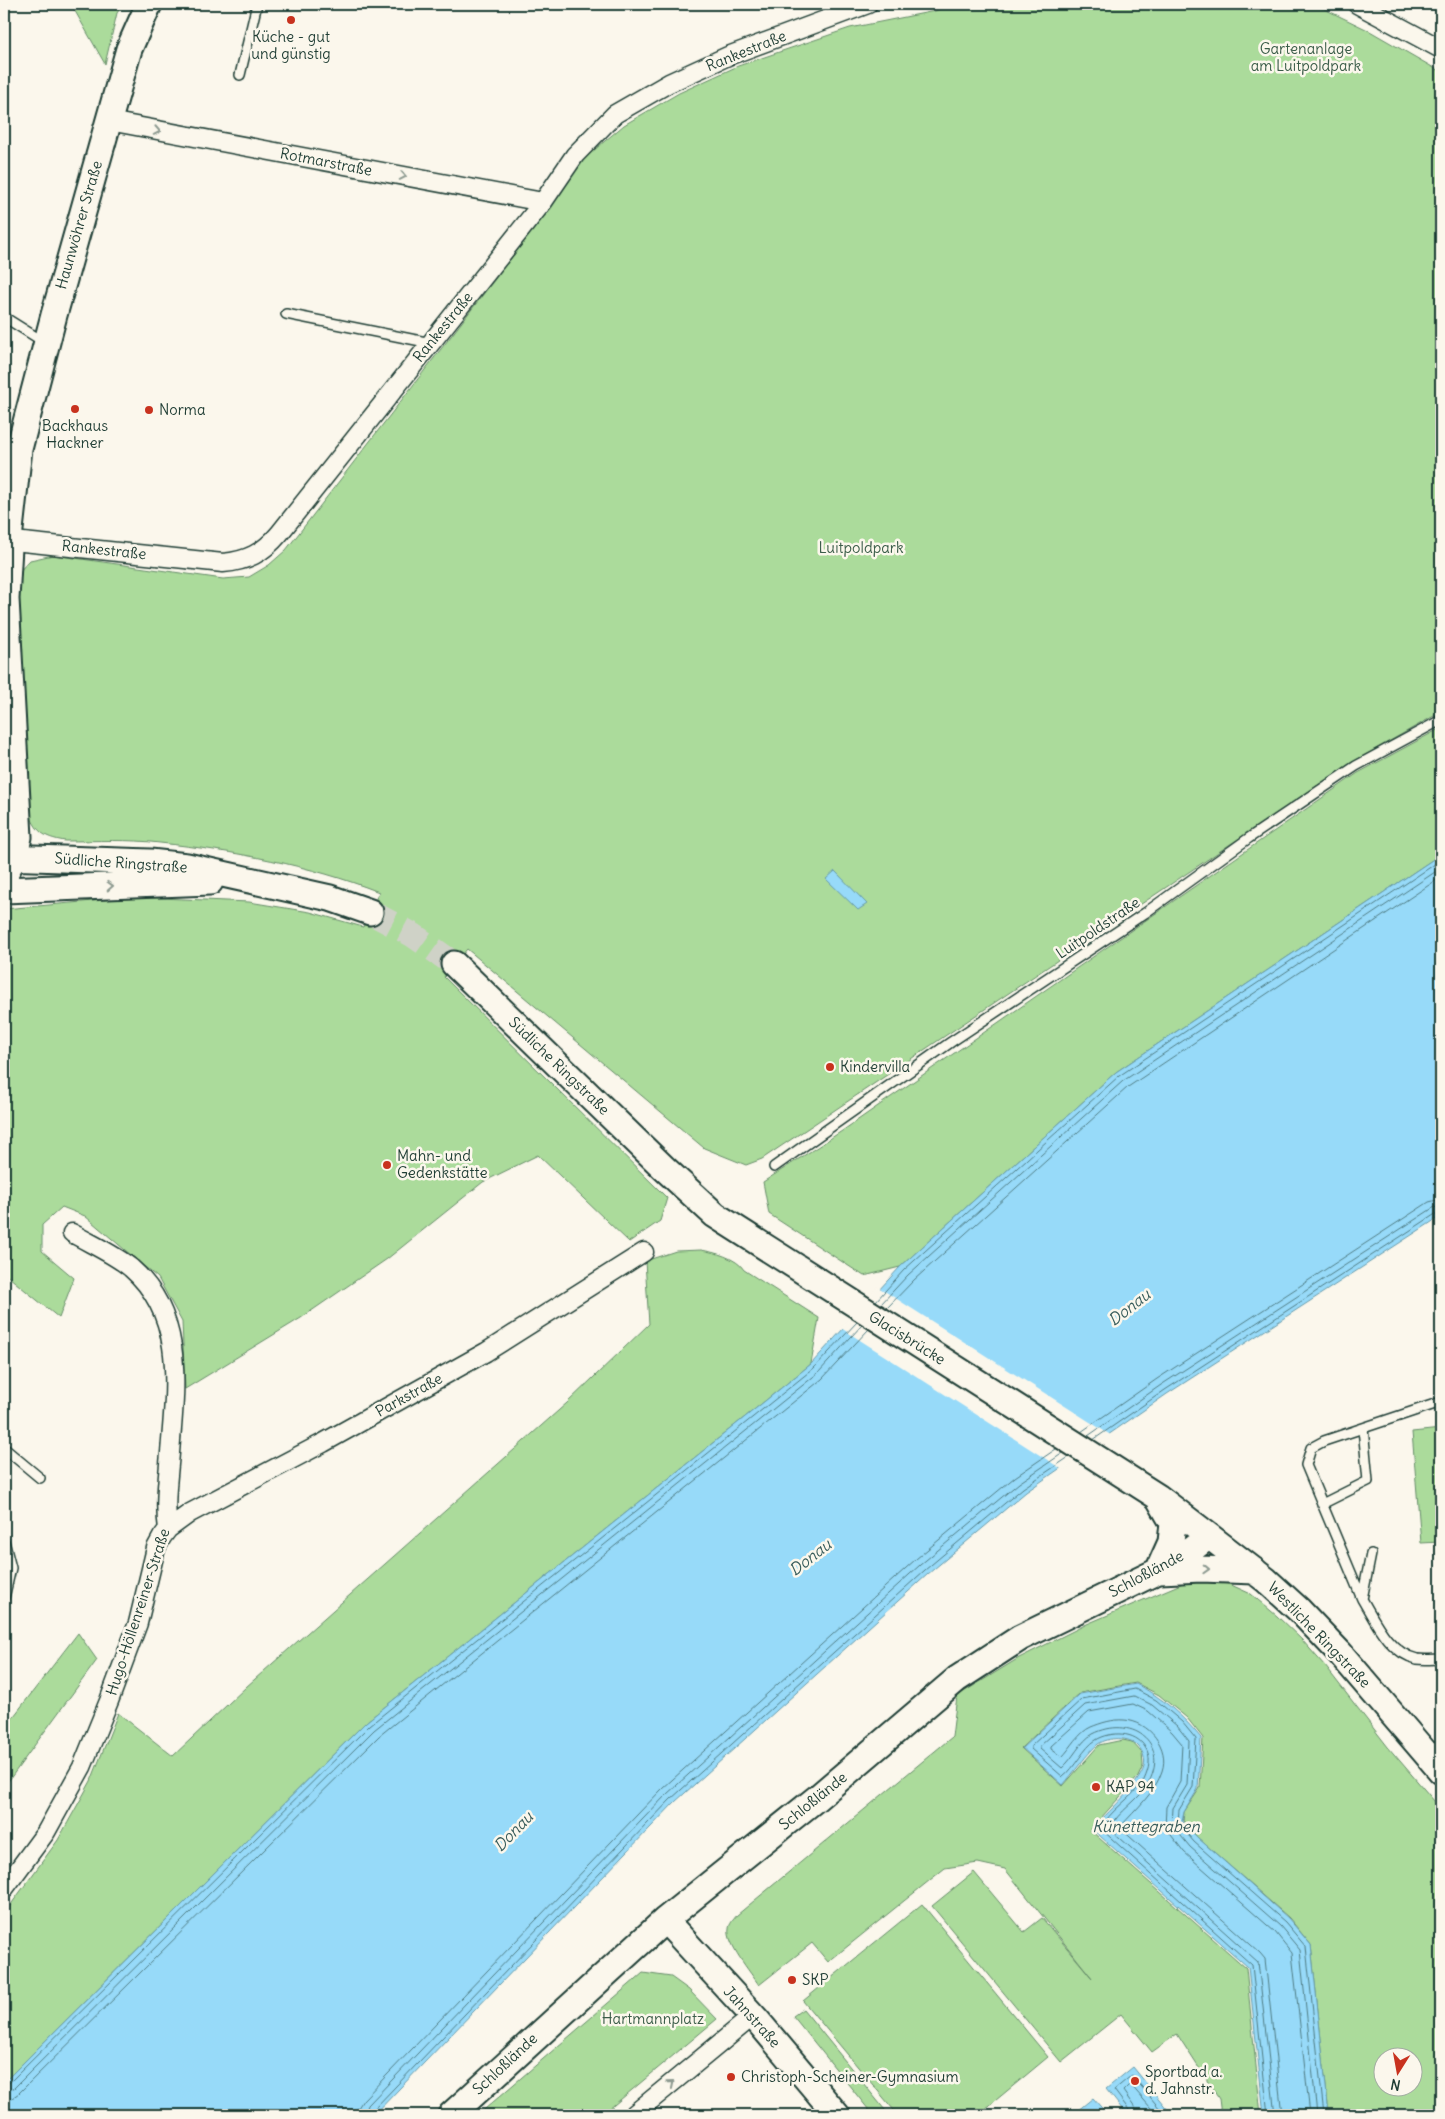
<svg xmlns="http://www.w3.org/2000/svg" width="1445" height="2119" viewBox="0 0 1445 2119" font-family="Delius,sans-serif">
  <style>
    .green { fill: #abdb9b; stroke: #658c68; fill-rule: evenodd }
    .water { fill: #97daf9; stroke: #679baa }
    .pier { fill: #fbf7ec }
    .lines { fill: none; stroke-linecap: round; stroke-linejoin: round }
    .shore { stroke: #4f7c83; stroke-width: 1 }
    .secondary-tunnel { stroke: #cfd2c7; stroke-width: 25; stroke-dasharray: 25 12; stroke-linecap: butt }
    .lane-casing { stroke: #1f3d34; stroke-width: 12 }
    .street-casing { stroke: #1f3d34; stroke-width: 21 }
    .secondary-casing { stroke: #1f3d34; stroke-width: 29 }
    .lane { stroke: #fbf7ec; stroke-width: 9 }
    .street { stroke: #fbf7ec; stroke-width: 18 }
    .secondary { stroke: #fbf7ec; stroke-width: 25 }
    .oneway { stroke: #8d9a90 }
    .poi-dot { fill: #c8321e; stroke: #fbf7ec; stroke-width: 2 }
    .labels { text-anchor: middle; stroke-width: 5; stroke-linejoin: round; paint-order: stroke }
    .poi-label { font-size: 15px; fill: #1f3d34; stroke: #fbf7ec; text-anchor: start }
    .park-label { font-size: 15px; fill: #3b5d49; stroke: #fbf7ec }
    .street-label { font-size: 15px; fill: #1f3d34; stroke: #fbf7ec }
    .water-label { font-size: 16px; font-style: italic; fill: #375c5b; stroke: #fbf7ec }
  </style>
  <rect width="100%" height="100%" fill="#fbf7ec"/>
  <filter id="ink" filterUnits="userSpaceOnUse"><feTurbulence type="fractalNoise" baseFrequency=".02" numOctaves="2"/><feDisplacementMap in="SourceGraphic" scale="10" xChannelSelector="R" yChannelSelector="G"/><feConvolveMatrix kernelMatrix="1 2 1 2 8 2 1 2 1" color-interpolation-filters="sRGB"/></filter>
  <g filter="url(#ink)">
    <!-- green -->
    <path class="green" d="M71 4H123L117 13 105 64Z
      M951 4H1314L1368 30 1441 72V712L1351 763 762 1159 746 1165 704 1148 467 949 444 977 667 1198 660 1221 629 1242 538 1155 483 1182 387 1259 301 1318 185 1389 182 1322 158 1278 85 1216 62 1207 42 1225V1251L74 1278 59 1318 4 1273V909L138 897 249 902 310 912 363 927 379 892C310 865 234 851 160 843 129 839 96 841 65 841 42 837 37 832 28 811L15 576 30 560 53 555 223 579 249 577 269 565 286 550 549 209 581 161 624 125 679 93 738 66 850 28 935 11Z
      M1441 728V854L1116 1072 900 1267 864 1276 769 1214 763 1182 842 1131 1358 773Z
      M701 1250C714 1252 737 1258 744 1270L819 1318 811 1364 366 1722 4 2082V1914L58 1840 91 1781 118 1713 173 1756 246 1687 567 1403 649 1324 645 1261 676 1251Z
      M1441 1429V1542L1421 1543 1412 1432Z
      M1195 1578 1229 1584 1251 1594 1277 1616 1302 1640 1325 1666 1388 1747 1441 1809V2115H1329L1311 1945 1289 1918 1198 1838 1183 1821 1184 1812 1200 1788 1203 1738 1187 1718 1159 1695 1136 1683 1080 1693 1021 1748 1063 1786 1099 1745 1123 1740 1132 1742 1142 1753 1143 1766 1138 1777 1090 1830 1246 1968 1261 2115H1221L1219 2099 1177 2034 1152 2052 1121 2014 1061 2062 932 1906 974 1872 1024 1932 1042 1918 1092 1978 1005 1869 978 1863 945 1868 828 1962 812 1943 759 1985C751 1973 726 1943 729 1929 729 1924 734 1919 737 1915L952 1737 957 1696 1019 1658 1087 1624ZM1382 2056H1412V2086H1382Z
      M78 1633 97 1660 4 1787V1729Z
      M922 1904 1048 2057 978 2115H898L803 2001Z
      M643 1973 671 1977 689 1990 717 2019 602 2115H478Z
      M803 2009 889 2115H873L793 2016Z"/>
    <!-- water -->
    <path class="water" d="M1441 854V1216L1167 1394 1026 1492 928 1574 675 1802 374 2115H4V2082L366 1722 811 1364 900 1267 1116 1072Z
      M835 871 867 904 858 910 826 879Z
      M1136 1684C1163 1698 1182 1715 1201 1738L1198 1789 1184 1812 1182 1822 1198 1838 1288 1918 1311 1945 1329 2115H1264L1248 1967 1092 1829C1106 1814 1139 1785 1144 1767 1146 1760 1143 1751 1138 1746 1129 1736 1109 1737 1098 1744 1090 1750 1071 1776 1063 1785L1022 1748 1080 1694Z
      M1133 2067 1172 2115H1127L1106 2089Z
      M1093 2098 1108 2115H1072Z"/>
    <!-- pier -->
    <path class="pier" d="M878 1287 1112 1436 1063 1470 841 1328Z"/>
    <g class="lines">
      <!-- shore -->
      <path class="shore" d="M876 1301 904 1270 1119 1076 1441 860
        M881 1304 908 1275 1123 1081 1441 868
        M887 1308 914 1280 1128 1087 1441 877
        M1081 1432 1157 1379 1429 1202 1441 1199
        M1088 1436 1161 1385 1433 1208 1441 1206
        M1093 1440 1165 1390 1437 1213H1441
        M4 2085 9 2083 370 1725 814 1368 857 1322
        M4 2091 14 2088 374 1730 818 1373 862 1325
        M4 2099 12 2098 19 2093 379 1736 822 1379 869 1329
        M357 2115 358 2108 363 2100 662 1789 916 1559 1015 1477 1056 1449
        M365 2115 368 2105 667 1794 920 1565 1019 1483 1063 1453
        M371 2115 373 2110 671 1799 925 1570 1023 1488 1069 1457
        M1131 2115 1129 2110 1114 2090 1132 2075 1165 2115
        M1137 2115 1135 2108 1123 2091 1130 2084 1157 2115
        M1268 2115 1252 1965 1101 1829C1108 1811 1134 1797 1144 1780 1149 1769 1152 1757 1145 1747 1135 1731 1111 1731 1096 1740 1084 1747 1075 1768 1063 1777L1031 1749V1746L1082 1699 1135 1689 1156 1700 1182 1722 1196 1739 1193 1787 1179 1810 1178 1823 1194 1842 1285 1922 1306 1947 1324 2115
        M1275 2115 1258 1962 1110 1829C1117 1811 1141 1800 1149 1782 1170 1741 1130 1715 1093 1734 1080 1741 1073 1759 1062 1768L1040 1749V1746L1085 1705 1134 1696 1152 1705 1177 1726 1189 1741 1187 1785 1173 1808 1172 1825 1190 1847 1280 1926 1300 1950 1317 2115
        M1282 2115 1265 1959 1260 1953 1120 1828 1121 1826C1136 1809 1155 1793 1162 1771 1170 1748 1149 1721 1124 1720 1113 1719 1101 1723 1091 1727 1079 1732 1071 1748 1062 1757L1051 1749V1746L1089 1712 1133 1704 1148 1711 1172 1732 1182 1744 1180 1782 1166 1807 1165 1827 1184 1852 1275 1932 1292 1953 1310 2115"/>
      <!-- secondary-tunnel -->
      <path class="secondary-tunnel" d="M370 912 413 935 454 964"/>
      <defs>
        <path id="lane" d="M240 75 257 4
          M286 314 431 343
          M4 317 44 342
          M774 1167 951 1042 1145 913 1249 838 1356 766 1441 720
          M4 1448 40 1478
          M1322 1504 1368 1481 1363 1428
          M4 1541 11 1568 4 1598
          M1371 1554 1362 1599C1375 1621 1389 1653 1417 1659 1425 1660 1434 1659 1441 1659
          M1362 1599 1306 1465 1311 1448 1324 1441 1441 1402
          M1428 1754 1441 1744"/>
        <path id="street" d="M1357 4 1441 49
          M109 121 543 202
          M4 540 223 563C247 561 263 553 279 534L543 202 575 155 615 114 669 83 728 56 868 4
          M72 1233C91 1244 114 1254 131 1268 186 1316 175 1388 170 1453 168 1478 164 1504 168 1529
          M4 1889 46 1832 82 1767 109 1701 138 1623 156 1548 162 1537 168 1529 190 1513 323 1443 486 1352 644 1252
          M633 2115 753 2016"/>
        <path id="secondary" d="M4 857 150 862 187 866 330 898 370 912
          M4 875 14 858 19 837 6 599 10 530 19 449 54 315 129 49 149 4
          M4 890 210 882
          M454 964 664 1168 715 1215 1158 1497 1209 1536 1266 1580 1299 1610 1339 1652 1441 1771
          M1158 1571 1171 1542 1173 1523 1159 1499
          M1160 1571 1201 1569 1255 1571
          M665 1920 757 2020 837 2115
          M451 2115 665 1920 817 1798 957 1679 1020 1638 1158 1571 1187 1553 1209 1536"/>
      </defs>
      <!-- lane casing -->
      <use href="#lane" class="lane-casing"/>
      <!-- street casing -->
      <use href="#street" class="street-casing"/>
      <!-- secondary casing -->
      <use href="#secondary" class="secondary-casing"/>
      <!-- lane -->
      <use href="#lane" class="lane"/>
      <!-- street -->
      <use href="#street" class="street"/>
      <!-- secondary -->
      <use href="#secondary" class="secondary"/>
    </g>
    <!-- one-way arrows -->
    <defs><path id="oneway-chevron" d="M-2-3.5L2.5 0L-2 3.5" fill="none" stroke-width="1.6" stroke-linecap="round" stroke-linejoin="round" transform="scale(1.25)"/></defs>
    <g class="oneway">
      <use href="#oneway-chevron" transform="translate(157 131) rotate(11)"/>
      <use href="#oneway-chevron" transform="translate(403 176) rotate(11)"/>
      <use href="#oneway-chevron" transform="translate(110 886) rotate(-3)"/>
      <use href="#oneway-chevron" transform="translate(1206 1569) rotate(2)"/>
      <use href="#oneway-chevron" transform="translate(671 2084) rotate(-40)"/>
    </g>
  </g>
  <!-- markers -->
  <g class="poi-dot">
    <circle cx="291" cy="20" r="5"/>
    <circle cx="75" cy="409" r="5"/>
    <circle cx="149" cy="410" r="5"/>
    <circle cx="830" cy="1067" r="5"/>
    <circle cx="387" cy="1165" r="5"/>
    <circle cx="1096" cy="1787" r="5"/>
    <circle cx="792" cy="1980" r="5"/>
    <circle cx="731" cy="2077" r="5"/>
    <circle cx="1135" cy="2081" r="5"/>
  </g>
  <g class="labels">
    <!-- poi labels -->
    <g class="poi-label">
      <text x="291" y="42" text-anchor="middle">Küche - gut<tspan x="291" dy="17">und günstig</tspan></text>
      <text x="159" y="415">Norma</text>
      <text x="75" y="431" text-anchor="middle">Backhaus<tspan x="75" dy="17">Hackner</tspan></text>
      <text x="840" y="1072">Kindervilla</text>
      <text x="397" y="1161">Mahn- und<tspan x="397" dy="17">Gedenkstätte</tspan></text>
      <text x="1106" y="1792">KAP 94</text>
      <text x="802" y="1985">SKP</text>
      <text x="1145" y="2077">Sportbad a.<tspan x="1145" dy="17">d. Jahnstr.</tspan></text>
      <text x="741" y="2082">Christoph-Scheiner-Gymnasium</text>
    </g>
    <!-- park labels -->
    <g class="park-label">
      <text x="1306" y="54">Gartenanlage<tspan x="1306" dy="17">am Luitpoldpark</tspan></text>
      <text x="861" y="553">Luitpoldpark</text>
      <text x="653" y="2024">Hartmannplatz</text>
    </g>
    <!-- street labels -->
    <g class="street-label">
      <text transform="translate(746 51) rotate(-22)" y="5">Rankestraße</text>
      <text transform="translate(326 162) rotate(11)" y="5">Rotmarstraße</text>
      <text transform="translate(79 225) rotate(-74)" y="5">Haunwöhrer Straße</text>
      <text transform="translate(443 327) rotate(-51)" y="5">Rankestraße</text>
      <text transform="translate(104 550) rotate(6)" y="5">Rankestraße</text>
      <text transform="translate(121 863) rotate(4)" y="5">Südliche Ringstraße</text>
      <text transform="translate(1098 928) rotate(-34)" y="5">Luitpoldstraße</text>
      <text transform="translate(559 1066) rotate(44)" y="5">Südliche Ringstraße</text>
      <text transform="translate(907 1338) rotate(32)" y="5">Glacisbrücke</text>
      <text transform="translate(409 1395) rotate(-29)" y="5">Parkstraße</text>
      <text transform="translate(1146 1574) rotate(-28)" y="5">Schloßlände</text>
      <text transform="translate(138 1612) rotate(-72)" y="5">Hugo-Höllenreiner-Straße</text>
      <text transform="translate(1319 1635) rotate(46)" y="5">Westliche Ringstraße</text>
      <text transform="translate(813 1801) rotate(-39)" y="5">Schloßlände</text>
      <text transform="translate(752 2017) rotate(48)" y="5">Jahnstraße</text>
      <text transform="translate(505 2064) rotate(-43)" y="5">Schloßlände</text>
    </g>
    <!-- water labels -->
    <g class="water-label">
      <text transform="translate(1129 1307) rotate(-38)" y="6">Donau</text>
      <text transform="translate(810 1557) rotate(-38)" y="6">Donau</text>
      <text x="1146" y="1832">Künettegraben</text>
      <text transform="translate(513 1831) rotate(-46)" y="6">Donau</text>
    </g>
  </g>
  <!-- margin -->
  <rect width="1445" height="2119" fill="none" stroke="#fbf7ec" stroke-width="20"/>
  <rect x="10" y="10" width="1425" height="2099" fill="none" stroke="#1f3d34" stroke-width="2" filter="url(#ink)"/>
  <!-- north arrow -->
  <g transform="translate(1398 2072) rotate(191)"><circle r="24" fill="#fbf7ec" stroke="#a3ada2"/>
  <path d="M0-4L9 19L0 12L-9 19Z" fill="#c8321e"/>
  <text y="-8" font-size="14" font-weight="bold" text-anchor="middle" fill="#1f3d34">N</text>
  </g>
</svg>
